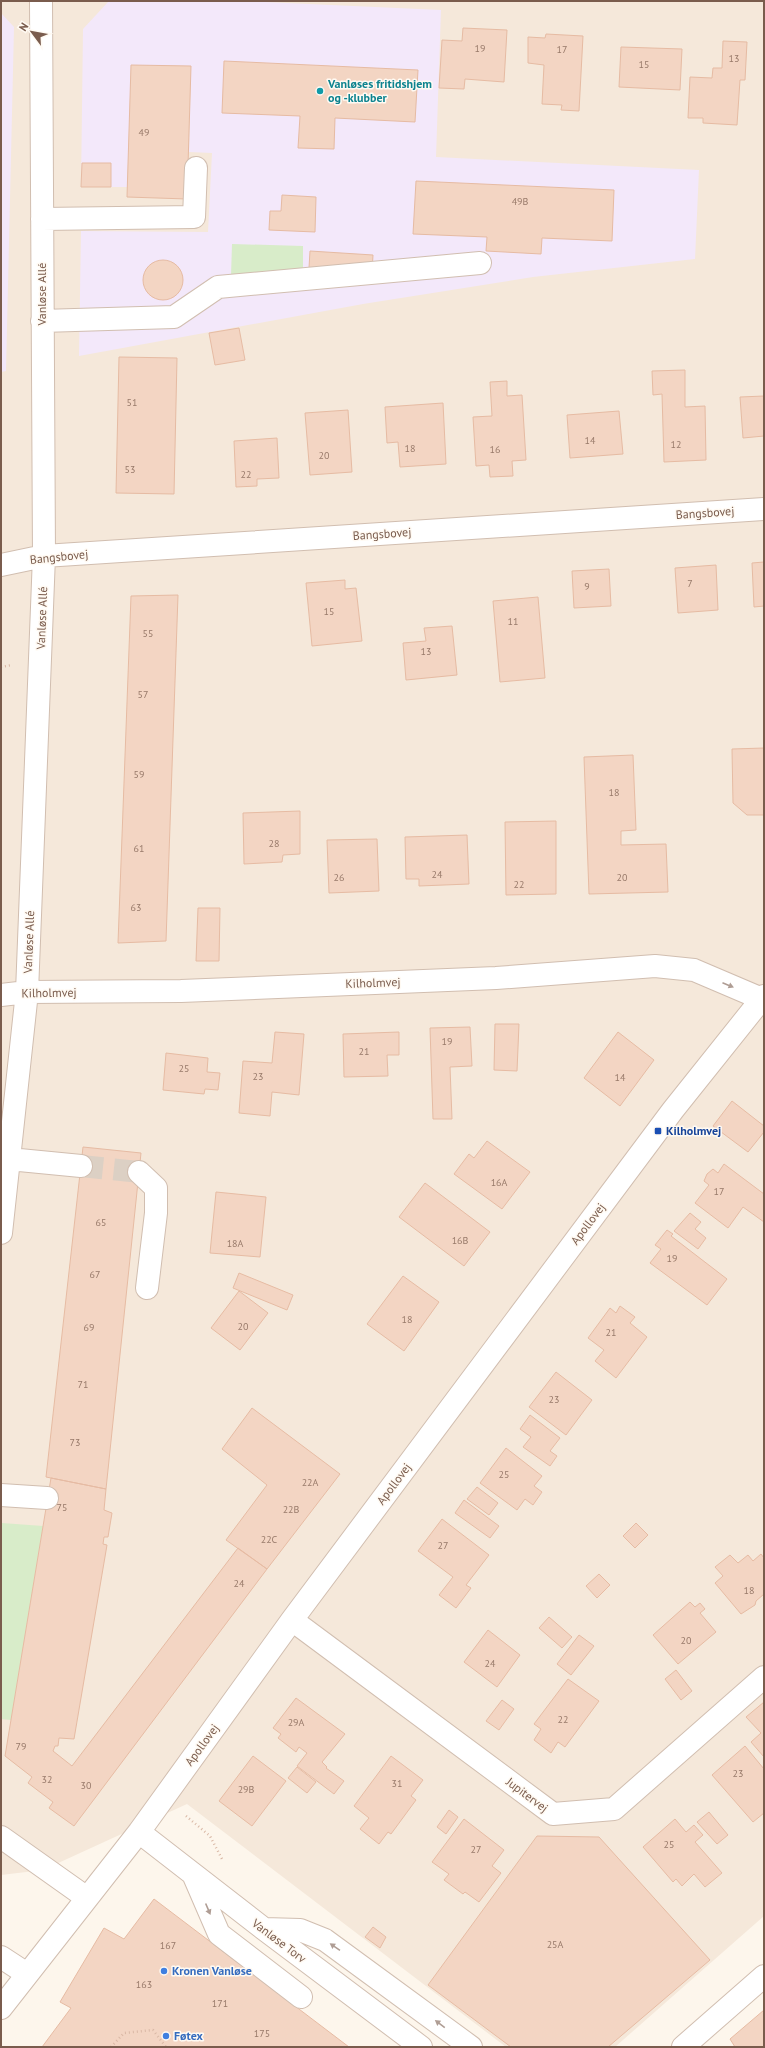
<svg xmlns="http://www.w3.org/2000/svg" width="765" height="2048" viewBox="0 0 765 2048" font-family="'PT Sans',sans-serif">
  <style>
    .residential { fill: #f5e8da }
    .education { fill: #f3e8fa }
    .green { fill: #d8ecc9 }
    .building { fill: #f3d5c3; stroke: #e6bba3 }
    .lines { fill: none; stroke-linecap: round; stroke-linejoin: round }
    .minor-tunnel { stroke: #dcd0c4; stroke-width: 22; stroke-dasharray: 22 11; stroke-linecap: butt }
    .minor-casing { stroke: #d1beb0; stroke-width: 24 }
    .path { stroke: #d9b8a5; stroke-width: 2.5; stroke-dasharray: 1 3; stroke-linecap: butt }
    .minor { stroke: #fff; stroke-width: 22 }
    .oneway { fill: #af9d94 }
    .culture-dot { fill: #0f9aa8; stroke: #fffaf3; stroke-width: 1.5 }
    .transit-dot { fill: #1a4fb4; stroke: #fffaf3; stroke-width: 1.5 }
    .shop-dot { fill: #3f7fe0; stroke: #fffaf3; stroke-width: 1.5 }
    .labels { text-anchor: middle; stroke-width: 3; stroke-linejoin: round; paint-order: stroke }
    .number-label { font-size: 10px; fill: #987a6a }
    .culture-label { font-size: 12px; font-weight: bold; fill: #0d838f; stroke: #fffaf3; text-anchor: start }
    .street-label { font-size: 12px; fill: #7a5c4d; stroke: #fffaf3 }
    .transit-label { font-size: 12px; font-weight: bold; fill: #164399; stroke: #fffaf3; text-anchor: start }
    .shop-label { font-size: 12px; font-weight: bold; fill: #366cbe; stroke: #fffaf3; text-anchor: start }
  </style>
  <rect width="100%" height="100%" fill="#fdf6ec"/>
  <!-- residential -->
  <path class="residential" d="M1 1H764V1916L615 2047H506L187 1804 43 1870 1 1875Z"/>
  <!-- education -->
  <path class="education" d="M109 1H243L441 10 436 157 699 170 695 259 533 277 363 304 79 356 81 231 208 232 212 153 189 152 191 66 131 65 127 187H81L83 29Z
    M1 13 14 27 6 371 1 372Z"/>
  <!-- green -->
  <path class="green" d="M232 244 303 246V278L231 276Z
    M2 1523 43 1526 11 1720 1 1719Z"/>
  <!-- building -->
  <path class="building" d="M463 28 507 30 504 82 465 79 464 89 439 88 442 40 462 41Z
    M546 34 583 36 579 111 561 110 562 105 542 104 544 65 528 63V37L545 38Z
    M723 41 747 42 745 80H740L737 125 703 123V118H688L690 77 712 78 713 68H722Z
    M621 47 682 49 680 90 619 87Z
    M224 61 418 70 415 122 335 118 334 149 298 148 300 116 222 113Z
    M131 65 191 66 187 199 127 197Z
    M82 163H111V187H81Z
    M416 181 614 190 612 241 542 238 541 254 486 251 487 237 413 234Z
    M282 195 316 197 315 232 269 230 270 211H281Z
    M310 251 373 255 372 272 309 268Z
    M143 280a20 20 0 1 1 40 0a20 20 0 1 1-40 0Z
    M239 328 245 360 215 365 209 333Z
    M119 357 177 358 174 494 116 493Z
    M685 370V407L705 406 706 460 664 462 662 394 653 395 652 371Z
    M507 381V396L522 395 526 460 512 461 513 476 490 477 489 465 476 466 473 417 492 416 490 382Z
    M764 396V436L743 438 740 397Z
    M443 403 446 464 400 467 398 442 387 443 385 407Z
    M348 410 352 472 310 475 305 413Z
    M619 411 623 454 570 458 567 415Z
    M277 438 279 478 257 479V486L236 487 234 441Z
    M764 562V606L754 607 752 563Z
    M716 565 718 610 678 613 675 568Z
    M609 569 611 606 574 608 572 571Z
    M345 580V589L356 588 362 641 312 646 306 583Z
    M178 595 166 941 118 943 131 596Z
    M538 597 545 678 500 682 493 601Z
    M452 626 457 675 406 680 403 643 426 641 424 628Z
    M764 748V815H747L733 803 732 749Z
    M633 755 636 830 621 831V845L666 844 668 892 589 894 584 757Z
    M300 811V854L283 855 282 862 244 864 243 813Z
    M556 821V894L506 895 505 822Z
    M467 835 469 884 419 886V879H406L405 837Z
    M377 839 379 891 329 893 327 840Z
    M198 908H220L219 961H196Z
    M495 1024H519L517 1071 494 1070Z
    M470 1027 472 1066 450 1067 452 1119H433L430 1028Z
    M275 1032 304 1034 299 1095 272 1092 270 1116 239 1113 243 1061 272 1063Z
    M399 1032V1055H387L388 1076 344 1077 343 1034Z
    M618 1032 654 1060 620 1106 584 1078Z
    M166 1053 208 1058 207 1072 220 1073 218 1090 205 1089 204 1094 163 1090Z
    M732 1101 764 1126V1132L748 1152 713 1126Z
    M487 1141 530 1172 502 1209 454 1174 469 1154 474 1158Z
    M83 1147 141 1153 106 1489 46 1477Z
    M724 1164 764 1194V1222L743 1207 728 1228 695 1203 709 1185 704 1181 707 1174 713 1169 718 1173Z
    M425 1183 490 1232 464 1266 399 1217Z
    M216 1192 266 1197 260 1257 210 1253Z
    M690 1213 701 1222 695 1229 706 1238 698 1249 674 1231Z
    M667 1230 673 1234 671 1236 727 1279 707 1305 650 1263 661 1249 655 1245Z
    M239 1273 293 1295 287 1310 233 1288Z
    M403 1276 439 1302 404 1351 367 1324Z
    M239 1291 268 1313 240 1350 211 1328Z
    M620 1306 635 1317 630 1323 647 1337 616 1378 595 1361 604 1350 588 1338 610 1308 616 1313Z
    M556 1372 592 1400 566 1435 529 1407Z
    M252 1408 340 1474 267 1569 226 1540 267 1485 222 1449Z
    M530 1415 560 1438 550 1451 557 1456 550 1466 523 1447 531 1437 520 1429Z
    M506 1448 542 1476 534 1486 542 1492 533 1505 525 1499 517 1510 480 1483Z
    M51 1478 106 1489 104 1510 112 1513 108 1537H104L103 1544 107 1545 74 1739 59 1738 58 1746H55L53 1751 72 1766 238 1548 267 1569 74 1826 49 1808 53 1802 28 1783 32 1777 5 1756Z
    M477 1487 498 1503 489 1515 467 1499Z
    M464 1500 499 1526 490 1538 455 1513Z
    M442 1519 489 1555 466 1585 471 1588 456 1608 439 1595 453 1577 418 1551Z
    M636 1523 648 1535 635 1548 623 1536Z
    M761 1554 764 1558V1594L756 1601 755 1605 741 1614 715 1583 723 1576 715 1567 730 1555 738 1563 748 1555 753 1561Z
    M599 1574 610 1585 597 1598 586 1586Z
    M690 1602 695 1607 700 1603 705 1609 700 1613 716 1632 678 1664 653 1635Z
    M549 1617 572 1637 562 1648 539 1628Z
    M488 1630 520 1655 497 1687 464 1662Z
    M579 1635 594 1646 571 1675 557 1664Z
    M676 1670 692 1691 681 1700 665 1679Z
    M568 1679 599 1701 565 1747 558 1742 551 1753 534 1740 541 1729 534 1724Z
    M296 1698 345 1734 322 1762 327 1767 326 1768 344 1781 334 1794 297 1766 307 1753 299 1747 296 1752 278 1738 281 1734 273 1728Z
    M502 1700 514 1709 499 1730 486 1721Z
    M764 1702V1757L751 1742 761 1733 746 1717Z
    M745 1746 764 1769V1813L753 1822 712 1775Z
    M253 1756 286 1781 252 1826 219 1801Z
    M391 1756 423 1780 411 1796 416 1800 391 1834 388 1832 379 1844 360 1829 369 1818 354 1806Z
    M297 1767 316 1782 307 1793 288 1778Z
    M449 1810 458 1817 446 1834 437 1827Z
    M709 1812 728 1835 717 1844 697 1822Z
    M464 1819 504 1850 492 1866 501 1873 479 1902 465 1892 463 1894 444 1880 449 1874 432 1862Z
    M675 1819 686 1832 694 1825 703 1835 695 1842 722 1873 705 1887 694 1874 682 1886 676 1879 673 1882 643 1847Z
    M537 1836 599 1837 710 1960 608 2047H511L428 1985Z
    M154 1899 349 2047H42L71 2008 60 2002 104 1928 124 1939Z
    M373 1927 386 1937 380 1948 365 1937Z
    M764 2010V2047H735L730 2039Z"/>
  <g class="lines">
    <!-- minor-tunnel -->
    <path class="minor-tunnel" d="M81 1166 139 1172"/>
    <defs>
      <path id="minor" d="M42 219 194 217 196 168
        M42 321 174 317 218 287 480 263
        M1 565 44 556 764 509
        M1 995 27 992 181 991 496 978 655 966 694 970 762 999
        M9 1159 81 1166
        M139 1172 156 1188V1213L147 1288
        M1 1233 27 992 44 556 41 1
        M1 1495 47 1498
        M292 1620 553 1814 614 1809 764 1677
        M139 1832 264 1929 421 2047
        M1 1837 87 1898
        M193 1874 219 1934 301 1997
        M264 1929 300 1930 325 1940 471 2047
        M1 1957 27 1974
        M1 2008 139 1832 292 1620 673 1110 764 996
        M683 2047 764 1976"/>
    </defs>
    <!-- minor casing -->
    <use href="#minor" class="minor-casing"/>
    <!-- path -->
    <path class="path" d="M1 667 12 665
      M186 1816 210 1836 222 1859
      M111 2047 124 2033 153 2030 166 2047"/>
    <!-- minor -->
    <use href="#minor" class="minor"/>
  </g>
  <!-- one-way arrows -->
  <defs><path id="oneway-solid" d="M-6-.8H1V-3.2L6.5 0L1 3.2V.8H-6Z"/></defs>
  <g class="oneway">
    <use href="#oneway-solid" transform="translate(728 985) rotate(23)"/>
    <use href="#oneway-solid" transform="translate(208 1909) rotate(67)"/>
    <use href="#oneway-solid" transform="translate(335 1947) rotate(-146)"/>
    <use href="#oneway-solid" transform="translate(440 2024) rotate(-143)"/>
  </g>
  <!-- markers -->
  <circle class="culture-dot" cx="320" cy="91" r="4"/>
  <rect class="transit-dot" x="654" y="1127" width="8" height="8" rx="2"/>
  <g class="shop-dot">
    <circle cx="164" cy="1971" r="4"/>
    <circle cx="166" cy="2036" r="4"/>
  </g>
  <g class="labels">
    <!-- number labels -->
    <g class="number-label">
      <text x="480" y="52">19</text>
      <text x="562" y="53">17</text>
      <text x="734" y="62">13</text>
      <text x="644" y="68">15</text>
      <text x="144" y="136">49</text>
      <text x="520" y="205">49B</text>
      <text x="132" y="406">51</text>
      <text x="590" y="444">14</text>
      <text x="676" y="448">12</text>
      <text x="410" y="452">18</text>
      <text x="495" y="453">16</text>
      <text x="324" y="459">20</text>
      <text x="130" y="473">53</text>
      <text x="246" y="478">22</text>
      <text x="690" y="587">7</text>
      <text x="587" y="590">9</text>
      <text x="329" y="615">15</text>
      <text x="513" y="625">11</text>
      <text x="148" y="637">55</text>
      <text x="426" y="655">13</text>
      <text x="143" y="698">57</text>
      <text x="139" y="778">59</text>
      <text x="614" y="796">18</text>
      <text x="274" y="847">28</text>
      <text x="139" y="852">61</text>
      <text x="437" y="878">24</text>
      <text x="339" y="881">26</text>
      <text x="622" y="881">20</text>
      <text x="519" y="888">22</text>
      <text x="136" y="911">63</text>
      <text x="447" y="1045">19</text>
      <text x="364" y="1055">21</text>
      <text x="184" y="1072">25</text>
      <text x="258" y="1080">23</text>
      <text x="620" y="1081">14</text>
      <text x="499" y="1186">16A</text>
      <text x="719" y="1195">17</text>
      <text x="101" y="1226">65</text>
      <text x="460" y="1244">16B</text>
      <text x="235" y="1247">18A</text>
      <text x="672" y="1262">19</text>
      <text x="95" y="1278">67</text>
      <text x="407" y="1323">18</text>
      <text x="243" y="1330">20</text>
      <text x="89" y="1331">69</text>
      <text x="611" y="1336">21</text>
      <text x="83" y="1388">71</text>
      <text x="554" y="1403">23</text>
      <text x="75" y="1446">73</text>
      <text x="504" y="1478">25</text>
      <text x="310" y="1486">22A</text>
      <text x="62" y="1511">75</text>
      <text x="291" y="1513">22B</text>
      <text x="269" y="1543">22C</text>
      <text x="443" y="1549">27</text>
      <text x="239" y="1587">24</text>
      <text x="749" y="1594">18</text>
      <text x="686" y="1644">20</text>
      <text x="490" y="1667">24</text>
      <text x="563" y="1723">22</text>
      <text x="296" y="1726">29A</text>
      <text x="21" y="1750">79</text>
      <text x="738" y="1777">23</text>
      <text x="47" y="1783">32</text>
      <text x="397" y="1787">31</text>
      <text x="86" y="1789">30</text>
      <text x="246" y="1793">29B</text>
      <text x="669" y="1848">25</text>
      <text x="476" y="1853">27</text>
      <text x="555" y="1948">25A</text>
      <text x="168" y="1949">167</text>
      <text x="144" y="1988">163</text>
      <text x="220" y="2007">171</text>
      <text x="262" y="2037">175</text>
    </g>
    <!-- culture labels -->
    <g class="culture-label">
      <text x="328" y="88">Vanløses fritidshjem<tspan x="328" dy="14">og -klubber</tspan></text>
    </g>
    <!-- street labels -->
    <g class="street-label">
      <text transform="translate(42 294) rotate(-90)" y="4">Vanløse Allé</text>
      <text transform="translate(705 513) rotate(-4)" y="4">Bangsbovej</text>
      <text transform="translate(382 534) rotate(-4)" y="4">Bangsbovej</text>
      <text transform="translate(59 557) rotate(-6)" y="4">Bangsbovej</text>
      <text transform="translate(42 618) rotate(-88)" y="4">Vanløse Allé</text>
      <text transform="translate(29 942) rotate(-88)" y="4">Vanløse Allé</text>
      <text transform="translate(373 983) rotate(-2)" y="4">Kilholmvej</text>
      <text transform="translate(49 993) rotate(-1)" y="4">Kilholmvej</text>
      <text transform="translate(588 1224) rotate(-53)" y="4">Apollovej</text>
      <text transform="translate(394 1484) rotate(-53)" y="4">Apollovej</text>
      <text transform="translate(202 1745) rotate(-54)" y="4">Apollovej</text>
      <text transform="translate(527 1795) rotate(37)" y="4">Jupitervej</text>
      <text transform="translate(279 1941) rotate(37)" y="4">Vanløse Torv</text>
    </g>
    <!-- transit labels -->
    <g class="transit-label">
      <text x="666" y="1135">Kilholmvej</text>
    </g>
    <!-- shop labels -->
    <g class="shop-label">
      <text x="172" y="1975">Kronen Vanløse</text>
      <text x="174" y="2040">Føtex</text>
    </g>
  </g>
  <!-- border -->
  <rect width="765" height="2048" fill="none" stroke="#7a5c4d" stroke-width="4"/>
  <!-- north arrow -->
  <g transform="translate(32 32) rotate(302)" stroke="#fffaf3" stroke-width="3" paint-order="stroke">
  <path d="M0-3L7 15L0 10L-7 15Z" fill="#7a5c4d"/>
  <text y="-6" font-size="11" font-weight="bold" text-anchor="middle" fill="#7a5c4d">N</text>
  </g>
</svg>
